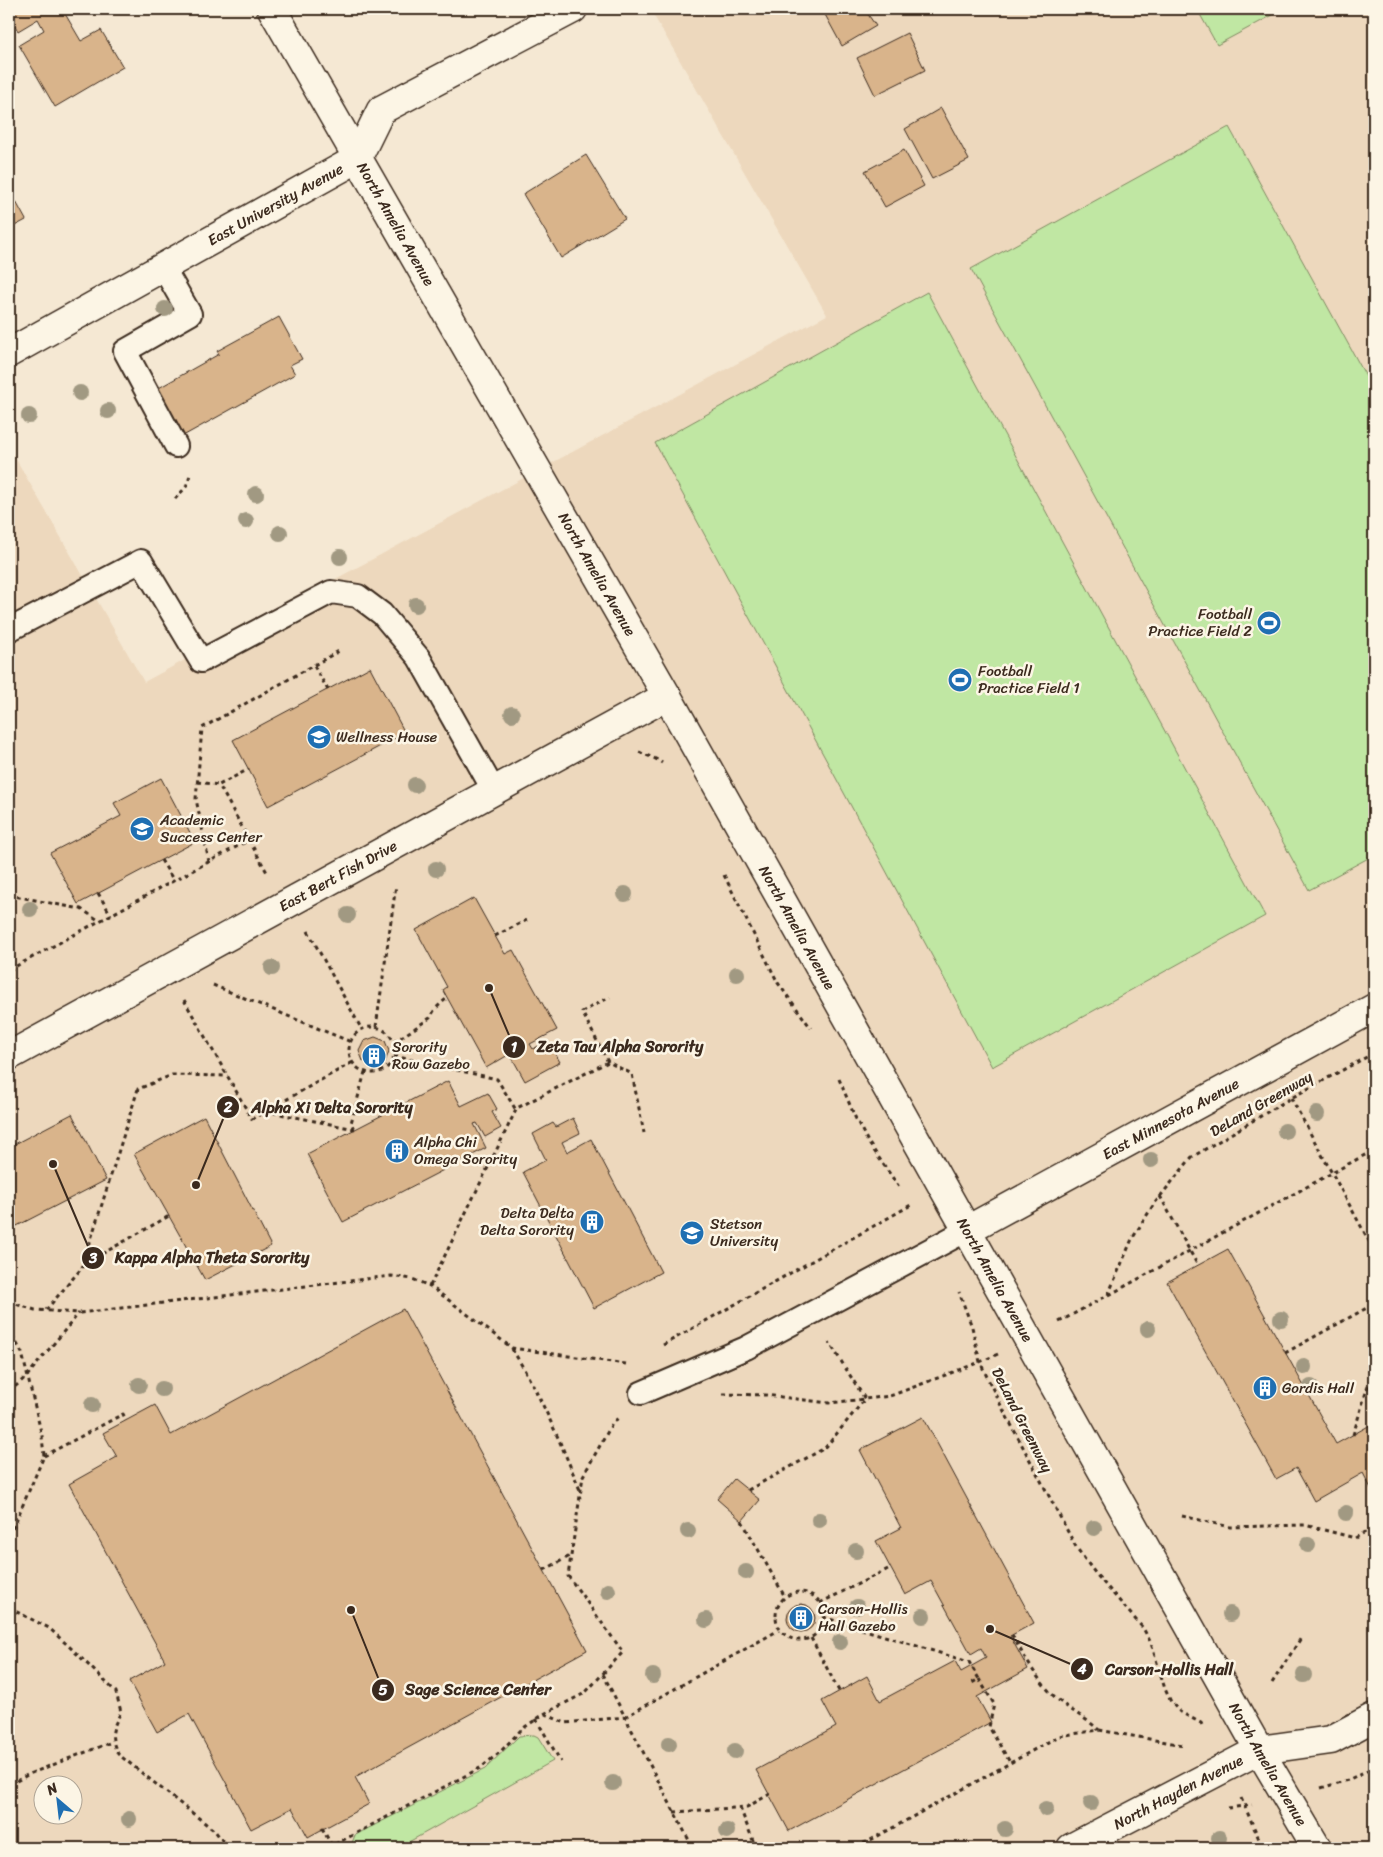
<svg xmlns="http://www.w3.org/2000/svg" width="1383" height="1857" viewBox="0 0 1383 1857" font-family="Sriracha,sans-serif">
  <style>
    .built { fill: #edd8bd; fill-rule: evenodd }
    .green { fill: #c0e7a3; stroke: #7e8860 }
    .building { fill: #d9b48b; stroke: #3b2a1e }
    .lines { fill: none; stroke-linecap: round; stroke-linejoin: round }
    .service-casing { stroke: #3b2a1e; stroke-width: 26 }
    .minor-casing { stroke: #3b2a1e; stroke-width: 31 }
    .tertiary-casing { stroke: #3b2a1e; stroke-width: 31 }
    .secondary-casing { stroke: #3b2a1e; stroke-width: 31 }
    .path { stroke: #3b2a1e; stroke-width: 3; stroke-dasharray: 4 4; stroke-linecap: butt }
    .service { stroke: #fcf5e5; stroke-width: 22 }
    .minor { stroke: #fcf5e5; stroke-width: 28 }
    .tertiary { stroke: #fcf5e5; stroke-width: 28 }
    .secondary { stroke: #fcf5e5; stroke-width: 28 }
    .tree { fill: #a19982 }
    .labels { text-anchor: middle; stroke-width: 5; stroke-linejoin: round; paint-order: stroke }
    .street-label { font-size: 15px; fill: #3b2a1e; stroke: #fcf5e5 }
    .poi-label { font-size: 15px; fill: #3b2a1e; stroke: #fcf5e5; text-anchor: start }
    .leader { fill: none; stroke: #3b2a1e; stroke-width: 2 }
    .callout-dot { fill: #3b2a1e; stroke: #fcf5e5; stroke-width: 2 }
    .mark-label { font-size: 15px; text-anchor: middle; font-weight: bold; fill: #fff }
    .callout-label { font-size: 16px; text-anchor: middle; font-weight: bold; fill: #3b2a1e; stroke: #fcf5e5; stroke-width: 5; stroke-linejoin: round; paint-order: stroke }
  </style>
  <rect width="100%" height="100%" fill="#f5e8d3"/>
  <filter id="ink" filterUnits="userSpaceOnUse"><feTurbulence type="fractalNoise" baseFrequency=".02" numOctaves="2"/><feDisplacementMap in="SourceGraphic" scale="10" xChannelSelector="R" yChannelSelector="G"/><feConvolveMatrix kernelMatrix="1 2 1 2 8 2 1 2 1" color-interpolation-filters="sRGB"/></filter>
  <g filter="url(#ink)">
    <!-- built -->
    <path class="built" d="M650 9H1374V1848H9V447L144 682 827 315ZM42 1784H72V1814H42Z"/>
    <!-- green -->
    <path class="green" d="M1197 9H1284L1217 45Z
      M1229 127 1374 391V855L1309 890 971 269Z
      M927 292 1265 916 992 1067 655 443Z
      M534 1735 538 1737 553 1761 398 1848H355L352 1843 355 1835 485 1769 519 1736Z"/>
    <!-- building -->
    <path class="building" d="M9 9H59L62 13 64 12 81 41 101 30 123 67 55 107 19 45 44 30 38 19 18 31 9 15Z
      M822 9H875L867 13 876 26 842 46Z
      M907 33 925 70 875 95 857 58Z
      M941 108 969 160 932 179 905 129Z
      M904 150 924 186 885 207 865 171Z
      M586 155 625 219 561 258 523 194Z
      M9 189 26 220 9 229Z
      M279 317 302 359 290 365 295 374 183 436 157 389 219 354 217 351Z
      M370 667 405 733 268 806 233 740Z
      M161 778 195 842 78 904 50 853 121 816 114 803Z
      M474 898 505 954 513 950 557 1030 530 1044 533 1049 548 1041 560 1062 525 1081 510 1054 486 1068 443 990 447 987 416 930Z
      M375 1037 385 1041 389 1051 385 1062 374 1067 363 1061 359 1051 364 1041Z
      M448 1081 461 1106 488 1093 497 1109 492 1112 501 1128 485 1137 477 1123 474 1124 486 1148 343 1222 307 1154Z
      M72 1114 106 1180 9 1230V1147Z
      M204 1116 271 1246 205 1280 134 1154Z
      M573 1118 580 1133 562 1142 567 1152 591 1139 661 1272 594 1308 523 1172 546 1160 533 1134 553 1123 556 1127Z
      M1228 1249 1336 1444 1374 1423V1494L1363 1473 1314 1501 1296 1468 1276 1479 1167 1282Z
      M403 1309 587 1650 355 1777 369 1804 308 1837 292 1808 251 1829 189 1714 157 1732 129 1681 165 1661 69 1484 117 1457 103 1433 155 1405 171 1435Z
      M923 1417 1034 1623 1010 1636 1028 1669 977 1697 991 1722 789 1831 756 1770 836 1727 822 1701 867 1676 880 1701 955 1661 961 1672 986 1658 981 1648 971 1654 931 1581 905 1595 876 1541 901 1528 860 1450Z
      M734 1479 760 1500 742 1521 717 1499Z
      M787 1618a14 14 0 1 1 28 0a14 14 0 1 1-28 0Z"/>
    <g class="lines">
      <defs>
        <path id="service" d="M163 267 190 314 125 351 176 446
          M9 630 141 561 201 661 331 592 358 596 382 614 419 658 494 791
          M641 1393 746 1348 967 1230"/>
        <g id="minor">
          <path id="s1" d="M9 353 357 159 381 110 573 9"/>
          <path id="s2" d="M9 1056 667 696"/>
          <path id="s3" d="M1071 1848 1259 1750 1331 1740 1374 1717"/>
        </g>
        <g id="tertiary">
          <path id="s4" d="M967 1230 1374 1008"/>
        </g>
        <g id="secondary">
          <path id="s5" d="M272 9 667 696 1259 1750 1317 1848"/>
        </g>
      </defs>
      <!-- service casing -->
      <use href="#service" class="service-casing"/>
      <!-- minor casing -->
      <use href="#minor" class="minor-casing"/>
      <!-- tertiary casing -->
      <use href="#tertiary" class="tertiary-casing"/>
      <!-- secondary casing -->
      <use href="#secondary" class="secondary-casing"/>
      <!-- path -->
      <path class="path" d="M175 499 186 487 190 475
        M314 666 328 690
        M639 752 658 760 662 763
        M197 782 219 785
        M249 840 268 874
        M161 860 174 881
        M209 862 196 799 202 728 339 651
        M724 875 778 983 811 1028
        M98 893 111 915
        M9 895 81 909 100 921
        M308 931 362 1030
        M495 936 527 920
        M9 970 249 840 219 785 249 769
        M213 985 351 1042
        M184 1000 252 1119 353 1062
        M376 1027 396 885
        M349 1050a23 23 0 1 1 46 0a23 23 0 1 1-46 0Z
        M394 1042 430 1018 435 1009 447 998
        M394 1056 497 1079 516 1110
        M608 1062 582 1012 610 997
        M839 1079 855 1117 868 1142 899 1187
        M1291 1098 1374 1250
        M265 1111 355 1129
        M354 1129 351 1123 365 1072
        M1160 1196 1198 1266
        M82 1268 138 1089 172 1075 228 1076
        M430 1286 517 1108 608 1062 632 1074 644 1133
        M1374 1288V1297
        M1109 1295 1374 1150
        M9 1302 35 1310 80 1313 391 1276 412 1279 430 1286 512 1348 626 1364
        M46 1310 86 1263 169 1216
        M1059 1322 1108 1295 1132 1239 1154 1204 1192 1157 1291 1098 1374 1053
        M9 1329 22 1353 42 1436 44 1456 9 1537
        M663 1345 911 1205
        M512 1349C540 1394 560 1441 580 1490
        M1285 1353 1374 1304
        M998 1354 980 1362 996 1396 1076 1547 1095 1573 1143 1628 1151 1643 1165 1689 1171 1702 1180 1712 1201 1723 1203 1727
        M9 1392 27 1376 79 1313
        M723 1394 766 1395 829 1403 865 1399 890 1396 980 1362 972 1327 959 1292
        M1353 1435 1374 1366
        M44 1456 123 1414 126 1420
        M748 1490 825 1448 865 1399 829 1342
        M1182 1516 1230 1527 1305 1525 1355 1538 1374 1527
        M742 1521 785 1597
        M544 1570 570 1556
        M776 1616a24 24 0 1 1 48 0a24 24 0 1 1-48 0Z
        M820 1603 890 1568
        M9 1608 49 1628 74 1651 116 1692 121 1712C112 1729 109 1736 118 1754L215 1831 228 1848
        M823 1617 969 1662 979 1679 970 1684
        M1012 1635C1025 1658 1037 1680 1056 1698 1069 1710 1086 1718 1099 1730
        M811 1638 839 1691
        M603 1674 625 1717 779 1630
        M979 1679 994 1704 989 1727 1011 1764
        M1272 1683 1301 1638
        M545 1714 565 1723 625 1717 693 1848
        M536 1719 561 1762
        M9 1783H13L29 1774 112 1742
        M1321 1788 1348 1780 1374 1767
        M1241 1798 1263 1848
        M740 1808 756 1848
        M1228 1808 1252 1805
        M674 1812 747 1807 770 1794
        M322 1828 332 1846
        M328 1848 482 1767 501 1751 522 1729 544 1714 585 1693 623 1652 568 1576 583 1476 612 1424 620 1416
        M848 1848 867 1842 1059 1736 1099 1730 1183 1745"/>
      <!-- service -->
      <use href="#service" class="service"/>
      <!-- minor -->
      <use href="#minor" class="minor"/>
      <!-- tertiary -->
      <use href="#tertiary" class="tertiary"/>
      <!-- secondary -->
      <use href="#secondary" class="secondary"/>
    </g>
    <!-- trees -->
    <g class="tree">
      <circle cx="165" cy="309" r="8"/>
      <circle cx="80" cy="393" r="8"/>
      <circle cx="108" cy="411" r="8"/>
      <circle cx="29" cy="416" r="8"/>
      <circle cx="256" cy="494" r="8"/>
      <circle cx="246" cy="521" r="8"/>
      <circle cx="280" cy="533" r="8"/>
      <circle cx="340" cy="557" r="8"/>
      <circle cx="416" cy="605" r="8"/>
      <circle cx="512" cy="714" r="8"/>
      <circle cx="415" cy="785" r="8"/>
      <circle cx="436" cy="869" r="8"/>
      <circle cx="625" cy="894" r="8"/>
      <circle cx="30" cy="909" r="8"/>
      <circle cx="348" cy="915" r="8"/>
      <circle cx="272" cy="968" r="8"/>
      <circle cx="737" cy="974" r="8"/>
      <circle cx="1317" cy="1114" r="8"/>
      <circle cx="1285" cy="1131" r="8"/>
      <circle cx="1151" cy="1160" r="8"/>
      <circle cx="1281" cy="1319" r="8"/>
      <circle cx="1148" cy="1329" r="8"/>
      <circle cx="1304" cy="1367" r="8"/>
      <circle cx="139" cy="1385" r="8"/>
      <circle cx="1311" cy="1387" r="8"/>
      <circle cx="162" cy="1389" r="8"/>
      <circle cx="92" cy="1405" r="8"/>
      <circle cx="1346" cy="1513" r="8"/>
      <circle cx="819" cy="1520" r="8"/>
      <circle cx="1094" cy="1528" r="8"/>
      <circle cx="688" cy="1531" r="8"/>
      <circle cx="1308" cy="1545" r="8"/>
      <circle cx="856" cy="1551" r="8"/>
      <circle cx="746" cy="1572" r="8"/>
      <circle cx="608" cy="1591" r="8"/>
      <circle cx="857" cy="1607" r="8"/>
      <circle cx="1230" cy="1614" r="8"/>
      <circle cx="923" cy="1616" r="8"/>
      <circle cx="706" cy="1620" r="8"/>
      <circle cx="840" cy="1642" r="8"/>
      <circle cx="1304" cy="1675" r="8"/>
      <circle cx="653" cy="1676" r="8"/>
      <circle cx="669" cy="1744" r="8"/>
      <circle cx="735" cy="1751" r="8"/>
      <circle cx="613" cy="1783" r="8"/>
      <circle cx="1091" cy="1803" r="8"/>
      <circle cx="1046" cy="1809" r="8"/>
      <circle cx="129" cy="1819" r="8"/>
      <circle cx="1005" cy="1829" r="8"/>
      <circle cx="727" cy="1831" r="8"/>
      <circle cx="1219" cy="1838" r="8"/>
    </g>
  </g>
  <!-- icons -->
  <defs>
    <symbol id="stadium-disc" viewBox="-11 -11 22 22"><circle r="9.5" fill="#1f6fb2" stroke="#fcf5e5"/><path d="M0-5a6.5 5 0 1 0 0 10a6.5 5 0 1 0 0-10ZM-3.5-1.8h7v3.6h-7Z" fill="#fff"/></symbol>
    <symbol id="university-disc" viewBox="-11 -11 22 22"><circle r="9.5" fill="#1f6fb2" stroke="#fcf5e5"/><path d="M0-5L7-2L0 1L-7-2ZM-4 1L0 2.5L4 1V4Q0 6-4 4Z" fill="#fff"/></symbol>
    <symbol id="building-disc" viewBox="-11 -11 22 22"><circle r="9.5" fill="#1f6fb2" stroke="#fcf5e5"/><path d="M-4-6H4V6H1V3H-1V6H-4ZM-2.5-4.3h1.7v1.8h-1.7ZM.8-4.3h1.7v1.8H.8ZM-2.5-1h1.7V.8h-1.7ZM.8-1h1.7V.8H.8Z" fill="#fff"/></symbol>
  </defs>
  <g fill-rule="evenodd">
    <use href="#stadium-disc" x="1255" y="609" width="28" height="28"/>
    <use href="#stadium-disc" x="946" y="666" width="28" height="28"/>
    <use href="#university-disc" x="305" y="723" width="28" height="28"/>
    <use href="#university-disc" x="128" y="815" width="28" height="28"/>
    <use href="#building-disc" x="360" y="1042" width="28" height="28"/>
    <use href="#building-disc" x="383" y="1137" width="28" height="28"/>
    <use href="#building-disc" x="578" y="1208" width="28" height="28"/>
    <use href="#university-disc" x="678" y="1219" width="28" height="28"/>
    <use href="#building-disc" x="1251" y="1374" width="28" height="28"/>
    <use href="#building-disc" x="787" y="1604" width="28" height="28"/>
  </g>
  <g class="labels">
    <!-- street labels -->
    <g class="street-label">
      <text dy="5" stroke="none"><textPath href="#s1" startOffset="305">East University Avenue</textPath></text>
      <text dy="5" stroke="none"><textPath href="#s5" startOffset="248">North Amelia Avenue</textPath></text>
      <text dy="5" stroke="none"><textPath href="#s5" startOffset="652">North Amelia Avenue</textPath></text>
      <text dy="5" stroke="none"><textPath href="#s2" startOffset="375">East Bert Fish Drive</textPath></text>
      <text dy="5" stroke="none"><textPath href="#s5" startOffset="1058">North Amelia Avenue</textPath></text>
      <text transform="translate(1261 1104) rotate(-30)" y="5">DeLand Greenway</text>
      <text dy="5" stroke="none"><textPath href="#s4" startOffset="232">East Minnesota Avenue</textPath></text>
      <text dy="5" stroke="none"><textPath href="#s5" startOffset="1462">North Amelia Avenue</textPath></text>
      <text transform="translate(1022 1420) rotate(63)" y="5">DeLand Greenway</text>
      <text dy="5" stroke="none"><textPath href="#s5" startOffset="2018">North Amelia Avenue</textPath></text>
      <text dy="5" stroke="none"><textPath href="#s3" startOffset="121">North Hayden Avenue</textPath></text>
    </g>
    <!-- poi labels -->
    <g class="poi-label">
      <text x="1252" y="619" text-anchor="end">Football<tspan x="1252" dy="17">Practice Field 2</tspan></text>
      <text x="978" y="676">Football<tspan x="978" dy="17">Practice Field 1</tspan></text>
      <text x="336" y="742">Wellness House</text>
      <text x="160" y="825">Academic<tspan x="160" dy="17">Success Center</tspan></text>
      <text x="392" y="1052">Sorority<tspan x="392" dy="17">Row Gazebo</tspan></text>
      <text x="414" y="1147">Alpha Chi<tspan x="414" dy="17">Omega Sorority</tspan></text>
      <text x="574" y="1218" text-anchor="end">Delta Delta<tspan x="574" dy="17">Delta Sorority</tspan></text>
      <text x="710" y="1229">Stetson<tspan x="710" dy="17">University</tspan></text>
      <text x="1282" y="1393">Gordis Hall</text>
      <text x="818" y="1614">Carson-Hollis<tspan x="818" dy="17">Hall Gazebo</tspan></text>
    </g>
  </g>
  <!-- callouts -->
  <path class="leader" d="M489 988L514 1047M196 1185L228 1107M53 1164L93 1258M990 1629L1082 1669M351 1610L383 1690"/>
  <g class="callout-dot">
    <circle cx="489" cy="988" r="5"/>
    <circle cx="196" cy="1185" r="5"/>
    <circle cx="53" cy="1164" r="5"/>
    <circle cx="990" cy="1629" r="5"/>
    <circle cx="351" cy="1610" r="5"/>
    <circle cx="514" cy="1047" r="12"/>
    <circle cx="228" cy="1107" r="12"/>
    <circle cx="93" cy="1258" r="12"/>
    <circle cx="1082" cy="1669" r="12"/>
    <circle cx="383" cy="1690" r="12"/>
  </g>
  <g class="mark-label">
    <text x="514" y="1052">1</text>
    <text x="228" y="1112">2</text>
    <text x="93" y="1263">3</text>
    <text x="1082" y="1674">4</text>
    <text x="383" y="1695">5</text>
  </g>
  <g class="callout-label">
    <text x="620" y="1052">Zeta Tau Alpha Sorority</text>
    <text x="332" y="1113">Alpha Xi Delta Sorority</text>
    <text x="212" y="1263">Kappa Alpha Theta Sorority</text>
    <text x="1169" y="1675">Carson-Hollis Hall</text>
    <text x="478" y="1695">Sage Science Center</text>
  </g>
  <!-- margin -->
  <rect width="1383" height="1857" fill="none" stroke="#fcf5e5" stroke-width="30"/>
  <rect x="15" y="15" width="1353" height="1827" fill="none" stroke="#3b2a1e" stroke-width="2" filter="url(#ink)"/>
  <!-- north arrow -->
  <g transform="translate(58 1800) rotate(332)"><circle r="24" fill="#fcf5e5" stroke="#afa495"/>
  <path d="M0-4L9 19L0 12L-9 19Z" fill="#1f6fb2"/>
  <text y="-8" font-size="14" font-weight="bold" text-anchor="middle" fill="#3b2a1e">N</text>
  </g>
</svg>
